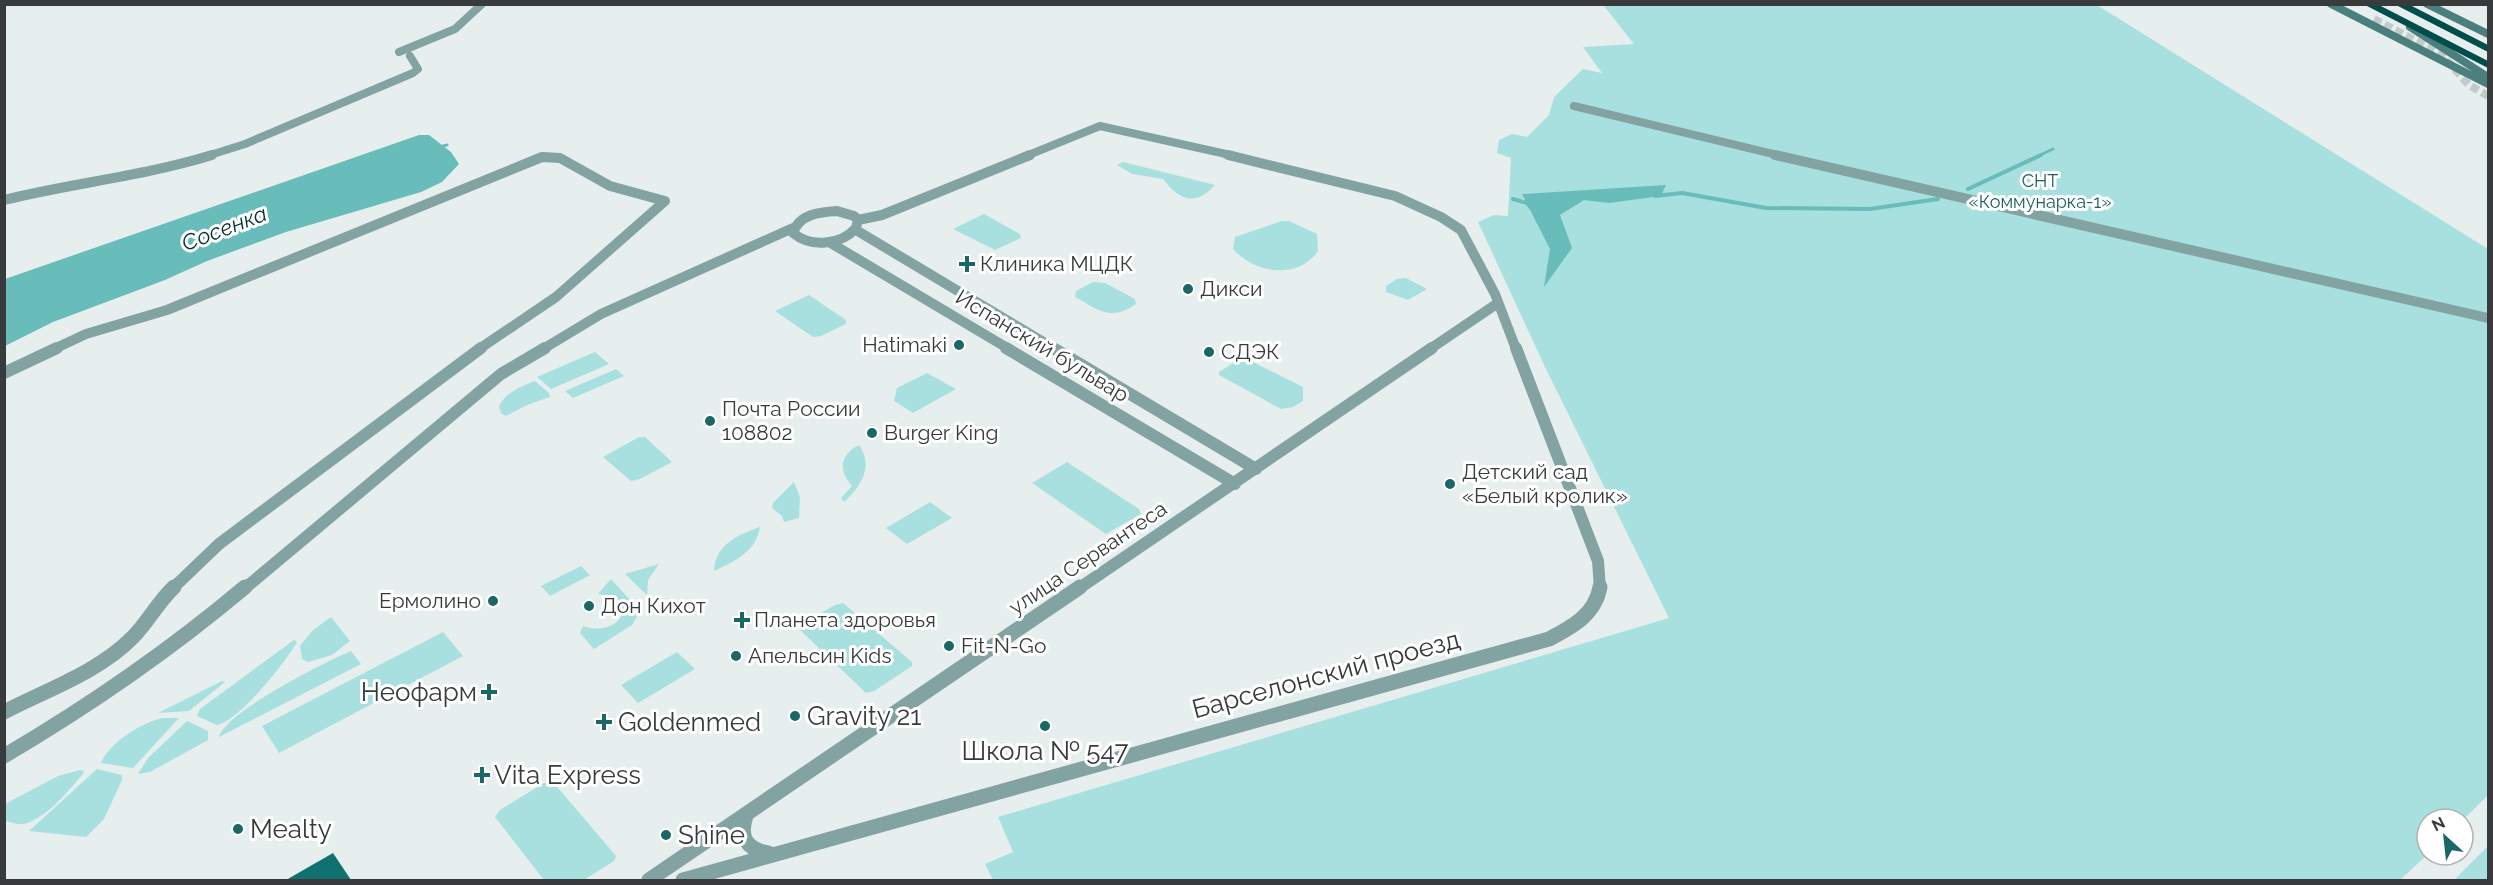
<svg xmlns="http://www.w3.org/2000/svg" width="2493" height="885" viewBox="0 0 2493 885" font-family="Raleway,sans-serif">
  <style>
    .green { fill: #a7e0de }
    .water { fill: #68bcba }
    .lines { fill: none; stroke-linecap: round; stroke-linejoin: round }
    .stream-far1 { stroke: #68bcba; stroke-width: 3 }
    .stream { stroke: #68bcba; stroke-width: 4 }
    .building { fill: #107270 }
    .secondary-tunnel { stroke: #c3cbca; stroke-width: 8; stroke-dasharray: 8 4; stroke-linecap: butt }
    .street-far3 { stroke: #82a3a2; stroke-width: 8 }
    .street-far2 { stroke: #82a3a2; stroke-width: 10 }
    .street-far1 { stroke: #82a3a2; stroke-width: 12 }
    .street { stroke: #82a3a2; stroke-width: 15 }
    .secondary { stroke: #4b7f7e; stroke-width: 8 }
    .highway { fill: #004d4c; fill-rule: evenodd }
    .poi-dot { fill: #1a6766; stroke: #fff; stroke-width: 2 }
    .labels { text-anchor: middle; stroke-width: 6; stroke-linejoin: round; paint-order: stroke }
    .far-park-label { font-size: 18px; fill: #1a605e; stroke: #fff }
    .poi-label { font-size: 21px; fill: #383b3b; stroke: #fff; text-anchor: start }
    .street-label { font-size: 21px; fill: #383b3b; stroke: #fff }
    .water-label { font-size: 22px; font-style: italic; fill: #05302f; stroke: #fff }
    .near-street-label { font-size: 26px; fill: #383b3b; stroke: #fff }
    .near-poi-label { font-size: 26px; fill: #383b3b; stroke: #fff; text-anchor: start }
  </style>
  <rect width="100%" height="100%" fill="#e6efee"/>
  <!-- green -->
  <path class="green" d="M1609 4 2097 5 2488 249V795L2463 820 2427 819V855L2400 880H993L985 864 1013 852 998 817 1669 618 1545 367 1478 222 1494 215 1508 216 1511 158 1497 153 1499 140 1512 134 1527 137 1549 115 1554 97 1583 69 1602 73 1583 47 1634 44 1604 6Z
    M1123 162 1215 185C1195 207 1179 200 1163 179L1132 174 1117 165Z
    M984 214 1020 234 1021 238 995 250 953 229Z
    M1282 221H1289L1317 234 1318 251C1298 280 1255 274 1233 249L1235 237Z
    M1406 278 1427 289 1408 300 1386 292V286L1397 279Z
    M1093 282 1105 283 1135 299 1136 304C1110 322 1099 310 1075 297L1076 291Z
    M809 295 846 320V324L821 336 813 337 775 311Z
    M595 352 609 364 551 389 537 377Z
    M1243 357 1303 387V401L1293 407 1281 409 1219 375V372Z
    M616 369 624 376 573 398 565 391Z
    M927 373 956 389 913 413 894 401 897 388Z
    M535 381 549 393 550 397 527 405 506 416 501 413 499 406C506 392 522 386 535 381Z
    M639 437H645L672 462 640 479 631 481 603 457Z
    M859 445C874 466 861 487 844 502L841 498 852 486C838 471 840 454 859 445Z
    M1067 462 1139 509 1141 514 1106 534 1032 483Z
    M794 482 800 497 799 518 784 522 782 516 772 508 773 503Z
    M930 502 952 518 907 544 886 528Z
    M760 527C756 552 735 561 714 571 716 544 737 535 760 527Z
    M659 564 648 580 647 595 625 574Z
    M581 566 590 575 550 596 541 586Z
    M611 579 632 602 638 615 632 625 594 649 580 633 583 626C598 632 618 628 624 611L617 597 598 594Z
    M843 603 912 662V666L874 691 866 693 801 631 800 626 804 623 835 605Z
    M331 617 350 641 332 655 308 662 302 659 300 646 313 630Z
    M443 632 463 656 279 753 262 726Z
    M294 640 297 642C285 663 239 721 217 725L197 716 200 709Z
    M351 651 361 664 219 737C225 712 327 661 351 651Z
    M677 652 695 669 638 703 621 685Z
    M222 681 225 682 189 711 158 713Z
    M162 718H179L133 768 101 763C110 742 140 724 162 718Z
    M187 721 208 731V740L150 772 138 774 148 758Z
    M97 769 122 775V780L104 819 86 837 29 831Z
    M80 770 84 771 83 774C68 791 47 818 24 824 18 825 10 822 5 821V804L58 776Z
    M553 782 616 856 614 861 584 880H544L495 817 500 810 544 783Z
    M2488 846V880H2454Z"/>
  <!-- water -->
  <path class="water" d="M419 135H429L451 152 459 164 442 182 421 192 286 232 207 261 165 280 53 322 5 346V279Z
    M1666 185 1661 196 1609 203 1584 200 1560 215 1572 248 1544 287 1550 249 1522 194Z"/>
  <g class="lines">
    <!-- stream-far1 -->
    <path class="stream-far1" d="M443 146 447 145
      M2038 156 2053 149"/>
    <!-- stream -->
    <path class="stream" d="M1968 189 2041 155
      M1655 196 1682 193 1766 208 1870 209 1938 199
      M1513 199 1527 203 1531 208"/>
  </g>
  <!-- building -->
  <path class="building" d="M333 853 351 880H286Z"/>
  <g class="lines">
    <!-- secondary-tunnel -->
    <path class="secondary-tunnel" d="M2374 19 2441 54 2469 85 2488 96"/>
    <!-- street-far3 -->
    <path class="street-far3" d="M399 52 455 29 482 4
      M1574 106 1782 156
      M207 156 245 144 413 73 418 69 410 56
      M1026 156 1100 126 1235 156"/>
    <!-- street-far2 -->
    <path class="street-far2" d="M1228 155 1395 196 1441 217 1461 230 1495 294 1516 349
      M1775 155 2488 318
      M4 200C73 183 144 176 212 155
      M837 211 854 216 858 220 856 228C841 245 811 248 793 233 799 214 820 212 837 211Z
      M858 220 882 215 1030 155
      M856 230 1055 349
      M829 242 1009 349
      M54 349 86 334 167 310 542 157 560 158 610 186 665 201 556 297 479 349
      M543 349 601 314 793 228
      M1430 349 1498 303"/>
    <!-- street-far1 -->
    <path class="street-far1" d="M1006 348 1235 484
      M1053 348 1256 469
      M1516 348 1598 561 1600 589
      M4 373 57 348
      M172 589 219 544 481 348
      M244 589 501 374 545 348
      M1078 589 1432 348"/>
    <!-- street -->
    <path class="street" d="M4 712C46 690 99 672 133 637 148 622 158 602 174 587
      M4 756C89 706 170 650 245 587
      M746 816C739 837 746 849 768 853
      M649 880 1080 587
      M683 880 1549 639C1572 627 1595 615 1600 587"/>
    <!-- secondary -->
    <path class="secondary" d="M2331 4 2488 84
      M2427 4 2488 34
      M2410 27 2488 77"/>
    <!-- highway -->
    <path class="highway" d="M2363 4H2377L2488 61V68Z
      M2394 4H2408L2488 45V52Z"/>
  </g>
  <!-- markers -->
  <g class="poi-dot">
    <path d="M964 255h6v6h6v6h-6v6h-6v-6h-6v-6h6z"/>
    <circle cx="1188" cy="289" r="6"/>
    <circle cx="959" cy="345" r="6"/>
    <circle cx="1209" cy="352" r="6"/>
    <circle cx="710" cy="421" r="6"/>
    <circle cx="872" cy="433" r="6"/>
    <circle cx="1450" cy="484" r="6"/>
    <circle cx="493" cy="601" r="6"/>
    <circle cx="589" cy="606" r="6"/>
    <path d="M739 611h6v6h6v6h-6v6h-6v-6h-6v-6h6z"/>
    <circle cx="949" cy="646" r="6"/>
    <circle cx="736" cy="656" r="6"/>
    <path d="M486 683h6v6h6v6h-6v6h-6v-6h-6v-6h6z"/>
    <circle cx="795" cy="716" r="6"/>
    <path d="M601 713h6v6h6v6h-6v6h-6v-6h-6v-6h6z"/>
    <circle cx="1045" cy="726" r="6"/>
    <path d="M479 766h6v6h6v6h-6v6h-6v-6h-6v-6h6z"/>
    <circle cx="238" cy="829" r="6"/>
    <circle cx="666" cy="835" r="6"/>
  </g>
  <g class="labels">
    <!-- far-park labels -->
    <g class="far-park-label">
      <text x="2040" y="187">СНТ<tspan x="2040" dy="21">«Коммунарка-1»</tspan></text>
    </g>
    <!-- poi labels -->
    <g class="poi-label">
      <text x="980" y="271">Клиника МЦДК</text>
      <text x="1200" y="296">Дикси</text>
      <text x="947" y="352" text-anchor="end">Hatimaki</text>
      <text x="1221" y="359">СДЭК</text>
      <text x="722" y="416">Почта России<tspan x="722" dy="24">108802</tspan></text>
      <text x="884" y="440">Burger King</text>
      <text x="1462" y="479">Детский сад<tspan x="1462" dy="24">«Белый кролик»</tspan></text>
      <text x="481" y="608" text-anchor="end">Ермолино</text>
      <text x="601" y="613">Дон Кихот</text>
      <text x="754" y="627">Планета здоровья</text>
      <text x="961" y="653">Fit-N-Go</text>
      <text x="748" y="663">Апельсин Kids</text>
    </g>
    <!-- street labels -->
    <g class="street-label">
      <text transform="translate(1042 346) rotate(31)" y="7">Испанский бульвар</text>
      <text transform="translate(1088 558) rotate(-34)" y="7">улица Сервантеса</text>
    </g>
    <!-- water labels -->
    <g class="water-label">
      <text transform="translate(224 228) rotate(-21)" y="8">Сосенка</text>
    </g>
    <!-- near-street labels -->
    <g class="near-street-label">
      <text transform="translate(1326 674) rotate(-15)" y="9">Барселонский проезд</text>
    </g>
    <!-- near-poi labels -->
    <g class="near-poi-label">
      <text x="477" y="701" text-anchor="end">Неофарм</text>
      <text x="807" y="725">Gravity 21</text>
      <text x="618" y="731">Goldenmed</text>
      <text x="1045" y="760" text-anchor="middle">Школа № 547</text>
      <text x="494" y="784">Vita Express</text>
      <text x="250" y="838">Mealty</text>
      <text x="678" y="844">Shine</text>
    </g>
  </g>
  <!-- border -->
  <rect width="2493" height="885" fill="none" stroke="#383b3b" stroke-width="12"/>
  <!-- north arrow -->
  <g transform="translate(2445 837) rotate(333)"><circle r="28" fill="#ffffff" stroke="#afb1b1" stroke-width="1.5"/>
  <path d="M0-4.5L10 22L0 15L-10 22Z" fill="#1a6766"/>
  <text y="-9" font-size="16" font-weight="bold" text-anchor="middle" fill="#383b3b">N</text>
  </g>
</svg>
